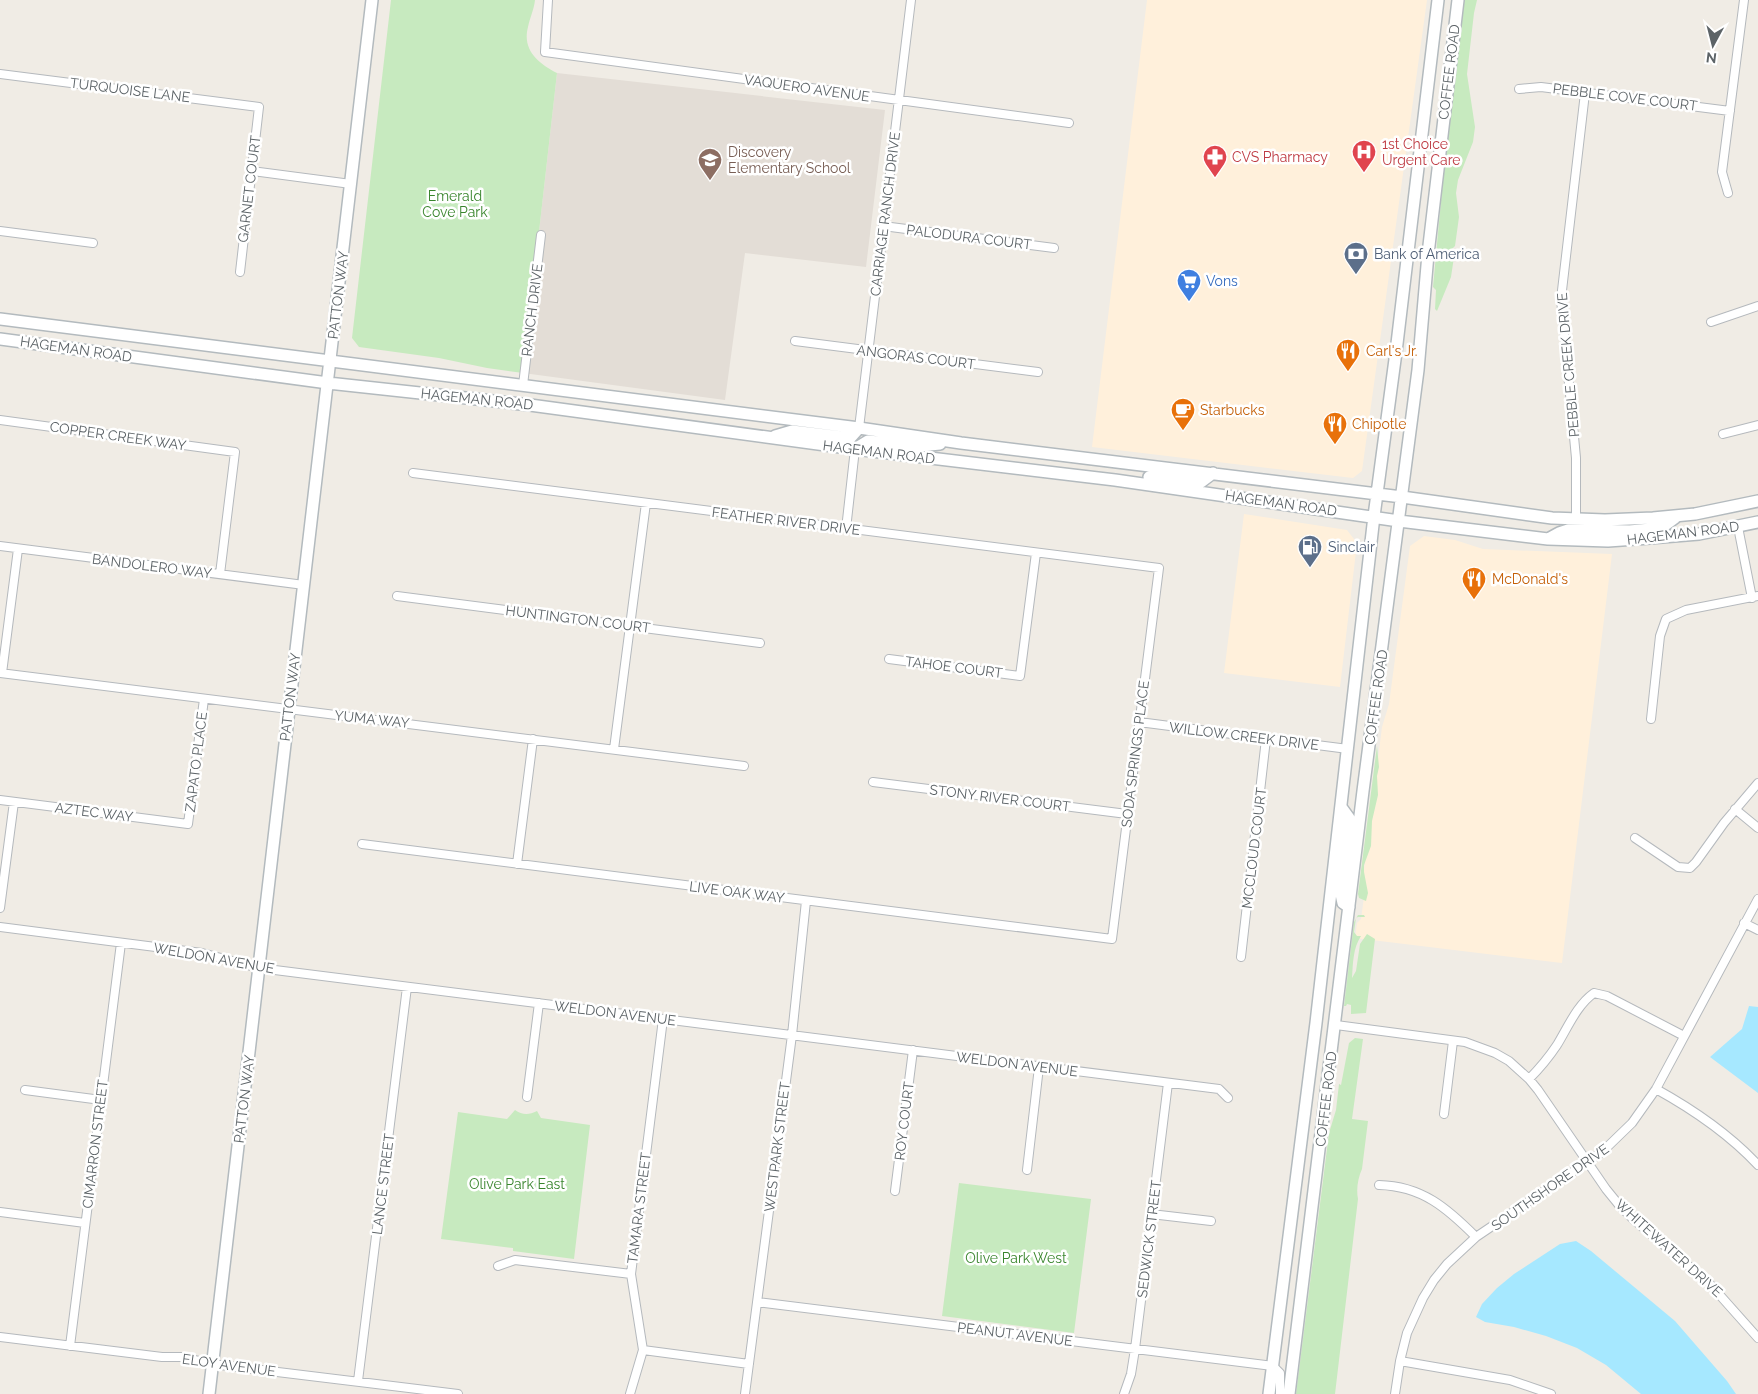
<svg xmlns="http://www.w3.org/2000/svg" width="1758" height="1394" viewBox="0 0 1758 1394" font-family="Raleway,sans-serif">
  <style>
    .commercial { fill: #fff0db }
    .education { fill: #e3ddd6 }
    .green { fill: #c7eabf }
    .water { fill: #a6e8ff }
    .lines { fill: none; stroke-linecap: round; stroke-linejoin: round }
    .street-casing { stroke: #b5b9bd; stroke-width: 10 }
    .secondary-casing { stroke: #b3babe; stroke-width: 14 }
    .street { stroke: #fff; stroke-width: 8 }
    .secondary { stroke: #fff; stroke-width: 11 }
    .labels { text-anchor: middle; stroke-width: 5; stroke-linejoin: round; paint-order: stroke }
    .street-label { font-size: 14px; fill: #5c6367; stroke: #fff }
    .health-label { font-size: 14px; fill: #be3a42; stroke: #fff; text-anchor: start }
    .education-label { font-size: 14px; fill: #785e54; stroke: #fff; text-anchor: start }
    .park-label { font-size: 14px; fill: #39852d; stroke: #fff }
    .service-label { font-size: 14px; fill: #4e5e75; stroke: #fff; text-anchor: start }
    .shop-label { font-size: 14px; fill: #366cbe; stroke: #fff; text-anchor: start }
    .food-label { font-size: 14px; fill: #c56008; stroke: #fff; text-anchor: start }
  </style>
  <rect width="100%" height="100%" fill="#f0ece5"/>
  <!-- commercial -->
  <path class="commercial" d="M1147 0H1427L1362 471 1353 478 1092 447Z
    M1244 514 1347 530 1357 543 1340 687 1224 673Z
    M1424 536 1455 540 1483 549 1612 554 1562 963 1355 938 1357 923 1361 919 1364 897 1361 893 1382 727 1389 704 1410 546Z"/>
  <!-- education -->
  <path class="education" d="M557 73 885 110 866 267 745 253 725 400 523 373Z"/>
  <!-- green -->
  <path class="green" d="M391 0H535C534 10 530 17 528 27 522 50 538 63 557 73L523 373 487 368 439 358 359 347 352 338Z
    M1464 0H1477L1474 13 1467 74 1475 127 1473 142 1458 180 1456 193 1459 217 1455 246 1451 250V253L1454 257 1451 277 1437 311 1435 309 1436 290 1433 287 1445 158Z
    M1377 746 1379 767 1377 776 1378 795 1372 821 1371 846 1364 865V872L1368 893 1366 901 1359 898 1358 894Z
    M1358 915H1364L1365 917H1358L1356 918 1354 932 1357 936H1361C1353 948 1353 963 1352 978L1356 971 1360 944 1367 934 1375 939 1366 1013 1351 1014V1005L1347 1004 1346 1006H1344L1354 922Z
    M1355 1038 1363 1039 1352 1119 1368 1121 1362 1169C1358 1178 1356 1189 1358 1199L1335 1394H1296L1329 1133 1336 1110 1339 1084 1341 1085 1349 1043Z
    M515 1110C522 1115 529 1115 537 1111L541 1118 590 1125 574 1259 513 1251V1248L441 1239 458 1112 507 1119Z
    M959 1183 1091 1199 1074 1333 942 1316Z"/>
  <!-- water -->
  <path class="water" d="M1749 1006 1758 1007V1093L1710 1057 1742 1029Z
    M1576 1241 1591 1251 1675 1321 1727 1381 1736 1394H1641L1606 1365 1577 1348 1546 1336 1514 1327 1485 1322 1476 1317 1482 1304 1497 1288 1514 1274 1560 1244Z"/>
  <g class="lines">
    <defs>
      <path id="street" d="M548 0 545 52 1069 123
        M0 74 259 107 240 272
        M1519 89 1541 87 1730 111
        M252 171 351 184
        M1728 193 1722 172 1744 0
        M883 226 1054 248
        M0 231 93 243
        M1711 322 1758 306
        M795 341 1038 372
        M523 385 541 235
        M0 420 235 452 220 574
        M859 428 911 0
        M1723 434 1758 425
        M1576 519V458L1561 299 1585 93
        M1738 527 1752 598
        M846 529 855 449
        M0 546 304 585
        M397 596 760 643
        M889 659 1020 676 1036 553
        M0 673 744 766
        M2 673 18 549
        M1651 719 1660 636 1666 619 1686 610 1758 596
        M1139 722 1348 749
        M614 749 646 503
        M873 782 1127 814
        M0 800 188 824 204 699
        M1735 809 1758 828
        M1635 838 1678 867 1690 868 1696 862 1724 823 1758 783
        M362 844 1112 939 1159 568 413 473
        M517 864 533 739
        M0 908 14 802
        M1744 923 1758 930
        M0 927 202 953 259 968 1219 1089 1228 1098
        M1241 957 1266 739
        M1336 1025 1465 1042 1495 1053 1509 1061 1529 1079 1538 1090 1606 1189 1619 1205 1634 1220 1709 1283 1758 1338
        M1529 1079C1540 1068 1549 1057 1557 1045 1568 1027 1577 1005 1594 993L1607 996 1684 1036
        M1656 1089C1694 1110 1728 1133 1758 1165
        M25 1090 101 1100
        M527 1097 539 1003
        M1444 1114 1453 1041
        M1027 1170 1039 1067
        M1379 1185C1422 1186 1447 1208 1476 1237
        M895 1191 913 1050
        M0 1212 85 1223
        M1151 1214 1211 1221
        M498 1266 515 1260 631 1274
        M757 1302 1273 1366 1280 1373V1394
        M0 1337 162 1357H181L212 1364 458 1394
        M70 1346 121 943
        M643 1350 749 1364
        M1400 1361 1510 1380 1551 1394
        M358 1381 407 987
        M630 1394 643 1350 631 1274 663 1019
        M745 1394 792 1035 806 901
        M1124 1394 1131 1374 1135 1349 1168 1083
        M1395 1394 1400 1361 1407 1333 1423 1298 1434 1280 1447 1264 1476 1237 1602 1152 1632 1123 1656 1089 1758 899"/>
      <path id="secondary" d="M0 319 859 428 961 443 1402 497 1552 518 1605 520 1653 518 1695 514 1758 501
        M0 339 328 383 530 405 855 449 1115 480 1399 521 1548 539 1608 541 1650 538 1699 534 1758 522
        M775 436 792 431 850 438 859 428
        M855 449 868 441 919 446 940 444
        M1149 477 1201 482 1213 473
        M1548 539 1559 533 1568 530 1630 531 1661 528 1676 517
        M1341 807 1349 818 1341 894 1343 903 1349 907
        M209 1394 372 0
        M1269 1394 1316 1023 1374 516 1396 352 1438 0
        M1289 1394 1363 791 1418 370 1428 254 1458 0"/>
    </defs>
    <!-- street casing -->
    <use href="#street" class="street-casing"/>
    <!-- secondary casing -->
    <use href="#secondary" class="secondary-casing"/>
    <!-- street -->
    <use href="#street" class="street"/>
    <!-- secondary -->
    <use href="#secondary" class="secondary"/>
  </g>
  <!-- icons -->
  <defs>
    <symbol id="hospital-pin" viewBox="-11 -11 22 30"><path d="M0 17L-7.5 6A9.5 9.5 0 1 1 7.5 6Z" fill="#e0444e" stroke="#fff"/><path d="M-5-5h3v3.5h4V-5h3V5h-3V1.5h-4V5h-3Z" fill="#fff"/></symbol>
    <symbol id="pharmacy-pin" viewBox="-11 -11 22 30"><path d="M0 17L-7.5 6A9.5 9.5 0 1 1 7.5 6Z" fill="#e0444e" stroke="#fff"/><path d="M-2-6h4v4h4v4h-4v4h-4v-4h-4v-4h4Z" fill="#fff"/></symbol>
    <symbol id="school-pin" viewBox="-11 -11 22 30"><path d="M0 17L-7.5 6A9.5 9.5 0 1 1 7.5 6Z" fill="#8d6e63" stroke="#fff"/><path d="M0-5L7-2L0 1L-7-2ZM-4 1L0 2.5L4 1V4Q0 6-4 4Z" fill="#fff"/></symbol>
    <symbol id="bank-pin" viewBox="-11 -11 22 30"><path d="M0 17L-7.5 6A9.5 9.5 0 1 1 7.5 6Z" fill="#5c6f8a" stroke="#fff"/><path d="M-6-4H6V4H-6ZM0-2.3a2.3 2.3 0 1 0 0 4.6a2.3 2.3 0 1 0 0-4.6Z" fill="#fff"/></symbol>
    <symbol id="supermarket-pin" viewBox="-11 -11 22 30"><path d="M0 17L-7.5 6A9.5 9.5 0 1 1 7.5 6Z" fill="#3f7fe0" stroke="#fff"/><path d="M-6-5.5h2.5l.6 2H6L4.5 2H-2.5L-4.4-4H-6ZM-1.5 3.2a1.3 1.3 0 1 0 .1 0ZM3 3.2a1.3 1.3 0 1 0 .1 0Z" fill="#fff"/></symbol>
    <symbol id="restaurant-pin" viewBox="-11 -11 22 30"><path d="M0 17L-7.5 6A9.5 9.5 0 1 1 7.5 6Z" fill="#e8710a" stroke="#fff"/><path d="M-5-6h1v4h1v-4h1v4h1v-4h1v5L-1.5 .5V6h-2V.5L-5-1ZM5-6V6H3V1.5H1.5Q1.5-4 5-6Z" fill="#fff"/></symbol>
    <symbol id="cafe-pin" viewBox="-11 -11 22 30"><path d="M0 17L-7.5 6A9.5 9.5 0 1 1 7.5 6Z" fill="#e8710a" stroke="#fff"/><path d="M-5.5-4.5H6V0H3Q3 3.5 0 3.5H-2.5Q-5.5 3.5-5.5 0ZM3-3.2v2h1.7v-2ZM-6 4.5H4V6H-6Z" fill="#fff"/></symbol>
    <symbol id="fuel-pin" viewBox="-11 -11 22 30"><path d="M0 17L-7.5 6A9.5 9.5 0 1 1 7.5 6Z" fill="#5c6f8a" stroke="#fff"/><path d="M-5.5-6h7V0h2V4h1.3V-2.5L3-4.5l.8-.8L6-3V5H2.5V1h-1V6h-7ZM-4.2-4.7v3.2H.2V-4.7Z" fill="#fff"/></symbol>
  </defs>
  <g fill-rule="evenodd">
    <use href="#hospital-pin" x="1350" y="138" width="28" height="38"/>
    <use href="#pharmacy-pin" x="1201" y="143" width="28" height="38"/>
    <use href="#school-pin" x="696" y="146" width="28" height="38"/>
    <use href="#bank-pin" x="1342" y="240" width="28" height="38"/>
    <use href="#supermarket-pin" x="1175" y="267" width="28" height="38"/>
    <use href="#restaurant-pin" x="1334" y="337" width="28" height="38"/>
    <use href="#cafe-pin" x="1169" y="396" width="28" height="38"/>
    <use href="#restaurant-pin" x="1321" y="410" width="28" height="38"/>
    <use href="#fuel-pin" x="1296" y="533" width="28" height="38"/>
    <use href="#restaurant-pin" x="1460" y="565" width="28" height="38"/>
  </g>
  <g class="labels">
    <!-- street labels -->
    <g class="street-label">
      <text transform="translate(1449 72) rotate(-83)" y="5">COFFEE ROAD</text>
      <text transform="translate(807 88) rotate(8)" y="5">VAQUERO AVENUE</text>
      <text transform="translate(130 90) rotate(7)" y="5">TURQUOISE LANE</text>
      <text transform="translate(1625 97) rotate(7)" y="5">PEBBLE COVE COURT</text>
      <text transform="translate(249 189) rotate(-83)" y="5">GARNET COURT</text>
      <text transform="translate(885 214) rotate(-83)" y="5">CARRIAGE RANCH DRIVE</text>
      <text transform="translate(969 237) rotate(7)" y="5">PALODURA COURT</text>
      <text transform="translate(338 295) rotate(-83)" y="5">PATTON WAY</text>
      <text transform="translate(532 310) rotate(-83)" y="5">RANCH DRIVE</text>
      <text transform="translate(76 349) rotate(8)" y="5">HAGEMAN ROAD</text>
      <text transform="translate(916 357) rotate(7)" y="5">ANGORAS COURT</text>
      <text transform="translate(1568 365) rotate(-95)" y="5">PEBBLE CREEK DRIVE</text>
      <text transform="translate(477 399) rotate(6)" y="5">HAGEMAN ROAD</text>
      <text transform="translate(118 436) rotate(8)" y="5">COPPER CREEK WAY</text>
      <text transform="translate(879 452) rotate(7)" y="5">HAGEMAN ROAD</text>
      <text transform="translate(1281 503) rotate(8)" y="5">HAGEMAN ROAD</text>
      <text transform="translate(786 521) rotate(7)" y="5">FEATHER RIVER DRIVE</text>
      <text transform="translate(1683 533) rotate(-7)" y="5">HAGEMAN ROAD</text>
      <text transform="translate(152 566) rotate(7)" y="5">BANDOLERO WAY</text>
      <text transform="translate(578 619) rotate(7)" y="5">HUNTINGTON COURT</text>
      <text transform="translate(954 667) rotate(7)" y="5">TAHOE COURT</text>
      <text transform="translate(290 697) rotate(-83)" y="5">PATTON WAY</text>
      <text transform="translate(1376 697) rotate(-82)" y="5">COFFEE ROAD</text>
      <text transform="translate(372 719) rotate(6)" y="5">YUMA WAY</text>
      <text transform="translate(1244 736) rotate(7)" y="5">WILLOW CREEK DRIVE</text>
      <text transform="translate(1135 754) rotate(-83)" y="5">SODA SPRINGS PLACE</text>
      <text transform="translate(196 762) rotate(-83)" y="5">ZAPATO PLACE</text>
      <text transform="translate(1000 798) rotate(7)" y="5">STONY RIVER COURT</text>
      <text transform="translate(94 812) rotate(7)" y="5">AZTEC WAY</text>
      <text transform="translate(1254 848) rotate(-83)" y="5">MCCLOUD COURT</text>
      <text transform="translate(737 892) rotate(7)" y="5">LIVE OAK WAY</text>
      <text transform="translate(214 958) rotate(10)" y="5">WELDON AVENUE</text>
      <text transform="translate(615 1013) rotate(7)" y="5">WELDON AVENUE</text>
      <text transform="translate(1017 1064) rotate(7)" y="5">WELDON AVENUE</text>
      <text transform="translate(244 1099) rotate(-83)" y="5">PATTON WAY</text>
      <text transform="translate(1326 1099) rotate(-83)" y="5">COFFEE ROAD</text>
      <text transform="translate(904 1121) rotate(-83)" y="5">ROY COURT</text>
      <text transform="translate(95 1144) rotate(-83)" y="5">CIMARRON STREET</text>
      <text transform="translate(777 1147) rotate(-83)" y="5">WESTPARK STREET</text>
      <text transform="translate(383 1184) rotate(-83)" y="5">LANCE STREET</text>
      <text transform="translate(1550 1187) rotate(-35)" y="5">SOUTHSHORE DRIVE</text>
      <text transform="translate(639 1208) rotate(-83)" y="5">TAMARA STREET</text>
      <text transform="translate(1149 1239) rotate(-83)" y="5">SEDWICK STREET</text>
      <text transform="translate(1669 1248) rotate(42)" y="5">WHITEWATER DRIVE</text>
      <text transform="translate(1015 1334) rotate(7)" y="5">PEANUT AVENUE</text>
      <text transform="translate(229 1365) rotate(8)" y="5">ELOY AVENUE</text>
    </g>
    <!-- health labels -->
    <g class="health-label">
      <text x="1382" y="149">1st Choice<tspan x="1382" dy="16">Urgent Care</tspan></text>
      <text x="1232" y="162">CVS Pharmacy</text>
    </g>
    <!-- education labels -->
    <g class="education-label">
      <text x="728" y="157">Discovery<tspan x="728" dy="16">Elementary School</tspan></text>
    </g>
    <!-- park labels -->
    <g class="park-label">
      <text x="455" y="201">Emerald<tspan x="455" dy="16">Cove Park</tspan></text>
      <text x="517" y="1189">Olive Park East</text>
      <text x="1016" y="1263">Olive Park West</text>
    </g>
    <!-- service labels -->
    <g class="service-label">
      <text x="1374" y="259">Bank of America</text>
      <text x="1328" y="552">Sinclair</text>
    </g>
    <!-- shop labels -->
    <g class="shop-label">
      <text x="1206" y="286">Vons</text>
    </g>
    <!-- food labels -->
    <g class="food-label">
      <text x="1366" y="356">Carl's Jr.</text>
      <text x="1200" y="415">Starbucks</text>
      <text x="1352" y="429">Chipotle</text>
      <text x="1492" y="584">McDonald's</text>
    </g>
  </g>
  <!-- north arrow -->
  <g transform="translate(1713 45) rotate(187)" stroke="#ffffff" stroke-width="4" paint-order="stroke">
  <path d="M0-4L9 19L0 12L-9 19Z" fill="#5c6367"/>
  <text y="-8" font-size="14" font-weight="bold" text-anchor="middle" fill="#5c6367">N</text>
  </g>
</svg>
